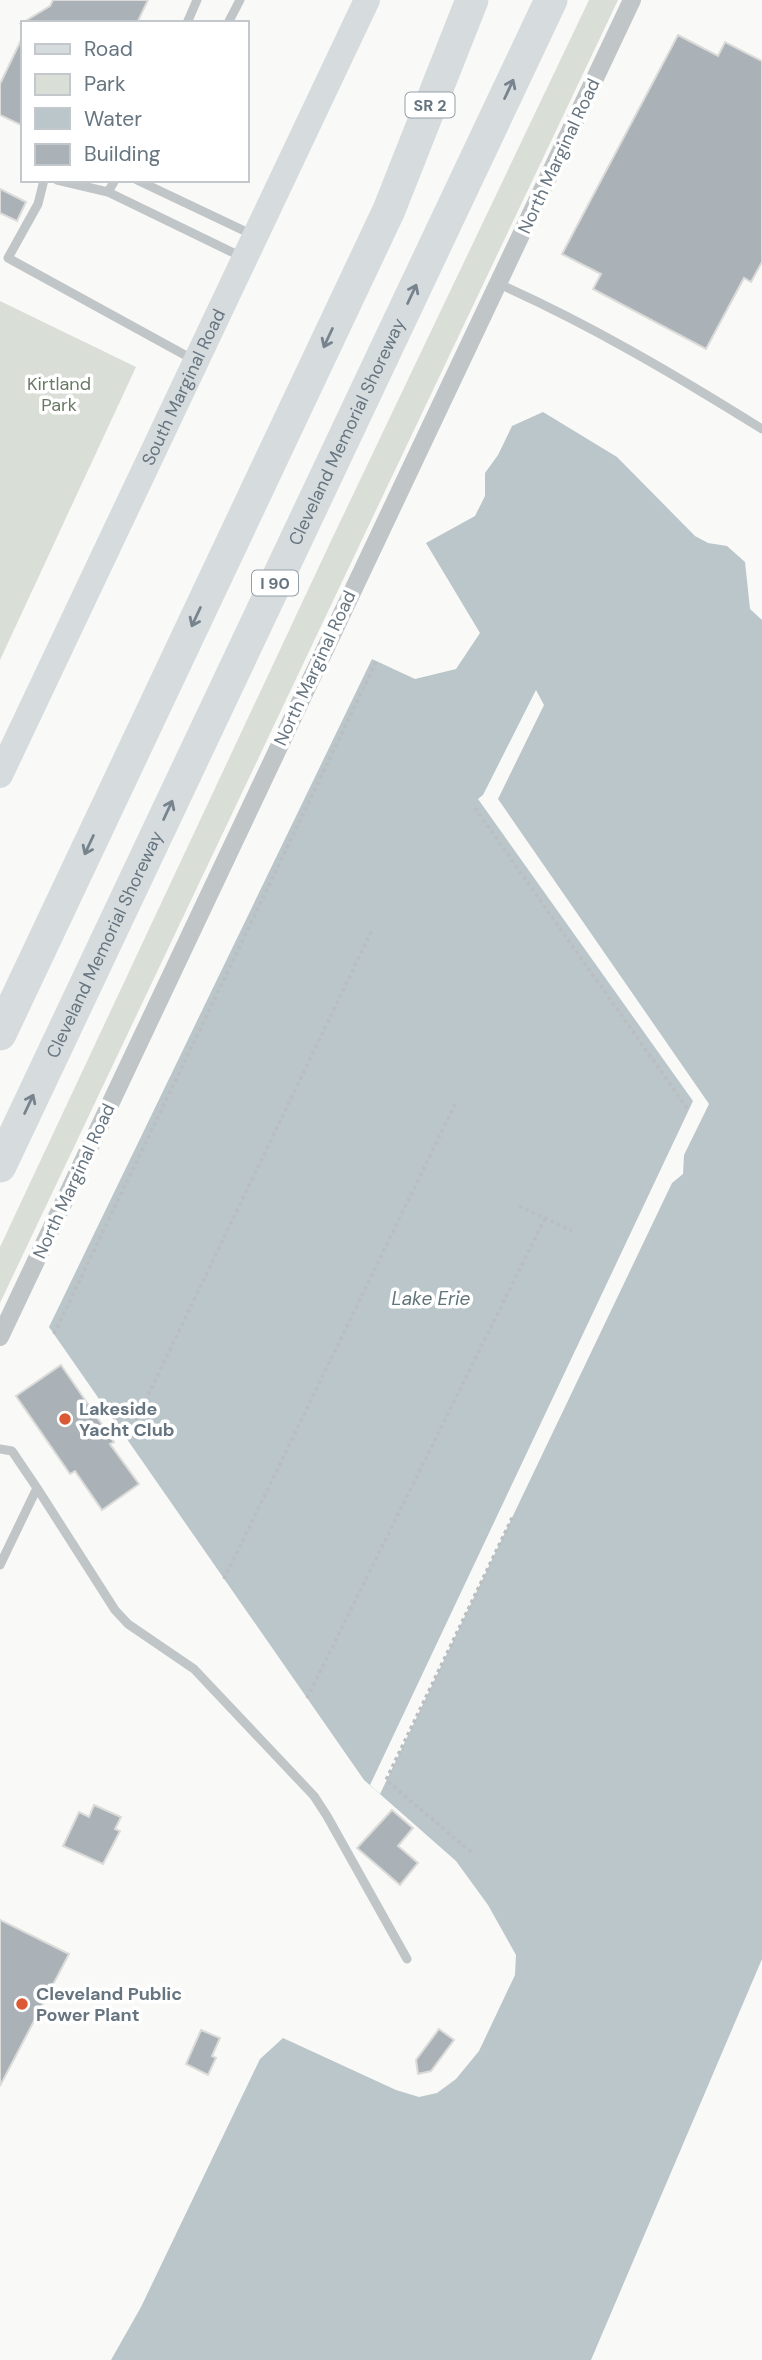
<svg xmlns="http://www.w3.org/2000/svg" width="762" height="2360" viewBox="0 0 762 2360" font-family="'DM Sans',sans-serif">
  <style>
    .green { fill: #d9ded6 }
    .water { fill: #bac6ca }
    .pier { fill: #f9f9f7 }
    .building { fill: #aab2b7; stroke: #dbdbd9; stroke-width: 2 }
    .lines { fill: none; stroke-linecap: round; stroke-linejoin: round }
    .path { stroke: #bbbec0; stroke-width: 3.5; stroke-dasharray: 3.5 3.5; stroke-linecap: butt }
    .lane { stroke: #c0c5c8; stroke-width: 9 }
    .street { stroke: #c0c5c8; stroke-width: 18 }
    .secondary { stroke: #d6dbde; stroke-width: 26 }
    .highway { stroke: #d6dbde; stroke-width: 33 }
    .oneway { stroke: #77848e }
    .poi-dot { fill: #db5935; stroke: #fff; stroke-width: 2.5 }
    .labels { text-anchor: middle; stroke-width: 7; stroke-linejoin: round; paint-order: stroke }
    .shield { fill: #fff; stroke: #949ea6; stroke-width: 2 }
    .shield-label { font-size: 16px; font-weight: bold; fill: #667580 }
    .street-label { font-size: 18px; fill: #667580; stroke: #fff }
    .park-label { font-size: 18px; fill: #687964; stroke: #fff }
    .poi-label { font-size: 18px; font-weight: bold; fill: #667580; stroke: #fff; text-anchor: start }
    .water-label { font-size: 19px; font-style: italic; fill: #60747a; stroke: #fff }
  </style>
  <rect width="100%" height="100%" fill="#f9f9f7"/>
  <!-- green -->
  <path class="green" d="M589 0H618L0 1303V1247L330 543Z
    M0 301 136 367 0 660Z"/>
  <!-- water -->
  <path class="water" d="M543 412 617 457 695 536 708 543 727 546 745 562 750 609 762 620V1959L591 2360H111L141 2307 260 2059 283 2038 396 2090 419 2097 437 2093 456 2079 479 2051 515 1975 516 1955 488 1905 456 1861 364 1780 49 1327 372 659 415 679 456 669 480 633 426 543 475 516 485 496V473L498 455 512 426Z"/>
  <!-- pier -->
  <path class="pier" d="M536 690 544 705 498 799 709 1104 684 1155 683 1174 672 1183 380 1794 370 1785 693 1101 478 799 483 795Z"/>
  <!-- building -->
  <path class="building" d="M53 0H148L137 23H22L50 6Z
    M678 35 718 56 725 42 762 61V262L751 282 744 278 706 349 593 289 601 274 562 254Z
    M23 36V126L0 115V84Z
    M0 189 26 202 17 221 0 213Z
    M61 1365 114 1442 110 1444 139 1484 102 1510 75 1471 70 1474 16 1396Z
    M94 1805 121 1817 115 1829 120 1831 103 1864 63 1846 79 1812 89 1817Z
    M392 1810 413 1828 398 1846 418 1863 400 1885 357 1848Z
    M0 1920 69 1954 0 2086Z
    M439 2029 454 2040 431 2071 418 2074 416 2060Z
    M201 2030 220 2038 212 2056 216 2058 208 2075 186 2064Z"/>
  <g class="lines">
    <!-- path -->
    <path class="path" d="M475 808 689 1111
      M519 1206 572 1231
      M54 1334 376 662
      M127 1439 373 928
      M224 1579 456 1102
      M307 1698 545 1218
      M471 1852 386 1780 513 1516"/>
    <!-- lane -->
    <path class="lane" d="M187 23 197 0
      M228 23 240 0
      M44 180 38 204 8 258 194 360
      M57 180 108 192 242 257
      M137 180 253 235
      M108 192 115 180
      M499 284C591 325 677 376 762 429
      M0 1449 12 1451 37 1488 0 1565
      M37 1488 115 1610 128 1624 194 1669 314 1796 327 1816 407 1959"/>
    <!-- street -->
    <path class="street" d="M0 1337 632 0"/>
    <!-- secondary -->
    <path class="secondary" id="s1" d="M0 775 367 0"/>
    <!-- highway -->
    <g class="highway">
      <path d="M0 1034 389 210 472 0"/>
      <path id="s2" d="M0 1166 551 0"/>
    </g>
  </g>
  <!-- one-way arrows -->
  <defs><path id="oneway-shaft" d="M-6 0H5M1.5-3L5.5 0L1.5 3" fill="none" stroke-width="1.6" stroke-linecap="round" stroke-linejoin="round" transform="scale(1.75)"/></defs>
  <g class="oneway">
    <use href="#oneway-shaft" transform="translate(509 89) rotate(-65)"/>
    <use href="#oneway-shaft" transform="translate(412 294) rotate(-65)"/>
    <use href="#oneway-shaft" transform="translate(328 338) rotate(115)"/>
    <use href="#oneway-shaft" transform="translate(196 617) rotate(115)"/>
    <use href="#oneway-shaft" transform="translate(168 810) rotate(-65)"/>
    <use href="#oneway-shaft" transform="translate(89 845) rotate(115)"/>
    <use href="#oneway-shaft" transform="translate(29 1104) rotate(-65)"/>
  </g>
  <!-- markers -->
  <g class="poi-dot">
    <circle cx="65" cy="1419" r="7"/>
    <circle cx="22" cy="2004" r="7"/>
  </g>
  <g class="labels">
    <!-- shield labels -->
    <g class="shield">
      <rect x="405.5" y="92.5" width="49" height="25" rx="5"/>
      <rect x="252" y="570.5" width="46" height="25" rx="5"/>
    </g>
    <g class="shield-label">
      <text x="430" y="111">SR 2</text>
      <text x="275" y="589">I 90</text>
    </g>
    <!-- street labels -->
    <g class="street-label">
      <text transform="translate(559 156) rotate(-65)" y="6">North Marginal Road</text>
      <text dy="6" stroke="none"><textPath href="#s1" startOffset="429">South Marginal Road</textPath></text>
      <text dy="6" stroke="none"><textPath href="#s2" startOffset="812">Cleveland Memorial Shoreway</textPath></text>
      <text transform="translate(315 668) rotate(-65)" y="6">North Marginal Road</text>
      <text dy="6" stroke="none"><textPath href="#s2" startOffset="245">Cleveland Memorial Shoreway</textPath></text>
      <text transform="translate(74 1181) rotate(-65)" y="6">North Marginal Road</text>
    </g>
    <!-- park labels -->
    <g class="park-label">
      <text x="59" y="390">Kirtland<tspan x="59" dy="21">Park</tspan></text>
    </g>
    <!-- poi labels -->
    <g class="poi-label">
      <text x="79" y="1415">Lakeside<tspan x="79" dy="21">Yacht Club</tspan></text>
      <text x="36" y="2000">Cleveland Public<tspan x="36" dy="21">Power Plant</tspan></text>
    </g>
    <!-- water labels -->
    <g class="water-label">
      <text x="431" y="1305">Lake Erie</text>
    </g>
  </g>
  <!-- legend -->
  <rect x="21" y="21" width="228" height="161" fill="#ffffff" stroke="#c2c8cc" stroke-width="2"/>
  <rect x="35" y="44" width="35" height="10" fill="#d6dbde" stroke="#c2c8cc" stroke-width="2"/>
  <text x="84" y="56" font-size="21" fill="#667580">Road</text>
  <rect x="35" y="74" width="35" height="21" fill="#d9ded6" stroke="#c2c8cc" stroke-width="2"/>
  <text x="84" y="91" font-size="21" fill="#667580">Park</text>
  <rect x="35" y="108" width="35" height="21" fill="#bac6ca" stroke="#c2c8cc" stroke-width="2"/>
  <text x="84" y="126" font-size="21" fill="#667580">Water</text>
  <rect x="35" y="144" width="35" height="21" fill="#aab2b7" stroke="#c2c8cc" stroke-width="2"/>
  <text x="84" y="161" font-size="21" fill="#667580">Building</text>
</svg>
